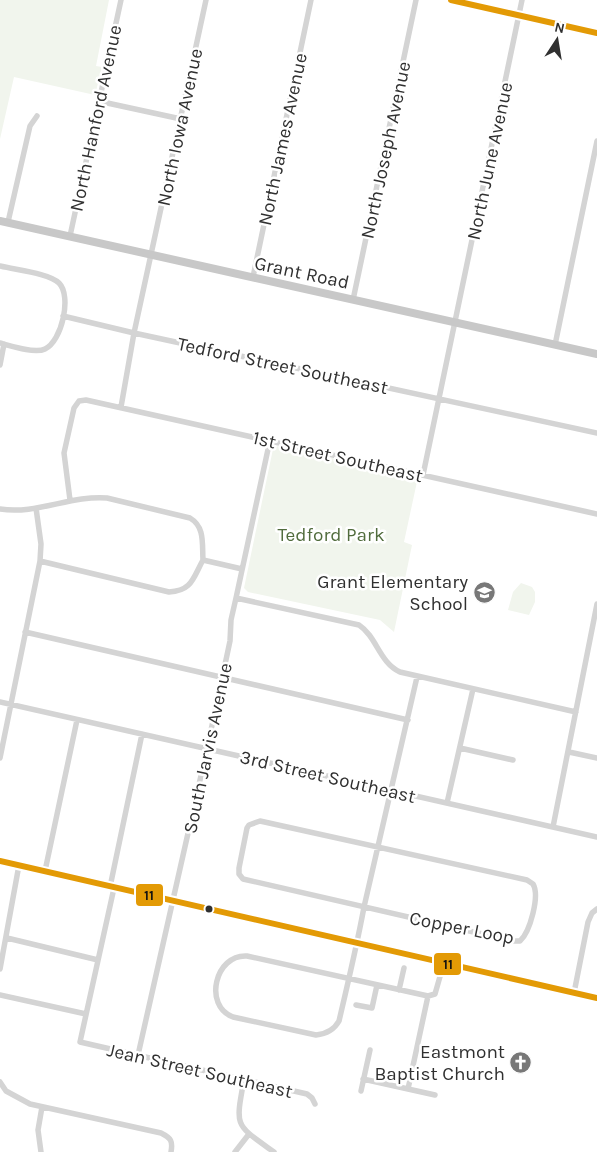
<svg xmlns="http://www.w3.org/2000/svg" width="597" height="1152" viewBox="0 0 597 1152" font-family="Karla,sans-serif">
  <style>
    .green { fill: #f1f5ed }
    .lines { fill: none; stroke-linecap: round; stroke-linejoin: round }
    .minor { stroke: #d4d4d4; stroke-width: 5.5 }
    .major { stroke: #c8c8c8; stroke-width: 8 }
    .bus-1-casing { stroke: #fff; stroke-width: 10 }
    .bus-1 { stroke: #e39a05; stroke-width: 6 }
    .bus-dot { fill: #303030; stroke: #fff; stroke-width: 2 }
    .labels { text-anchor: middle; stroke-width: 5; stroke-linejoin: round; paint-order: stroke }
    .street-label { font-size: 19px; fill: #303030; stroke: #fff }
    .park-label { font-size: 19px; fill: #516c3d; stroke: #fff }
    .poi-label { font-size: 19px; fill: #303030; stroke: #fff; text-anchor: end }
    .line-badge { stroke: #fff; stroke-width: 2 }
    .pale-badge-label { font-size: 14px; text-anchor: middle; font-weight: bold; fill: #111 }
  </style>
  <rect width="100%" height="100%" fill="#fff"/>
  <!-- green -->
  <path class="green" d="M0 0H109L96 66 102 67 95 95 14 77 0 139Z
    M278 446 418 477 404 542 412 545 394 632 380 620 248 592 244 588 273 449Z
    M521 583 532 587 535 592V602L529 615 508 610 513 592Z"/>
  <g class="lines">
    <!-- minor -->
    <path class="minor" d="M451 0 597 33
      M98 101 181 119
      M8 222 30 126 37 116
      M70 236 121 0
      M0 266C15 270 49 273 59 283 72 296 62 341 45 349 35 354 11 346 0 343
      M253 277 311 0
      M353 300 416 0
      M63 316 134 333 597 433
      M555 345 597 141
      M0 365 4 344
      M121 407 134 333 206 0
      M423 475 522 0
      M70 500 64 453 74 408 79 401 86 400 597 514
      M0 509C36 515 71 495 107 498L190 518C205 527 202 543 203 560
      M203 560 242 569
      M40 561 169 592C192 591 193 578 203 560
      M236 598 359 625C377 637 379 662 400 672L576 712
      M25 632 408 720
      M0 702 597 837
      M460 748 513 760
      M569 752 597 758
      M0 758 40 561 41 544 36 508
      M447 803 473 689
      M260 821 527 880 533 884C540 896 530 932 520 941H513L243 879 239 874V868L247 828 249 825Z
      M553 827 597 604
      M0 861 597 998
      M45 871 77 720
      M110 887 142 734
      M114 888 80 1042 307 1094 312 1098 315 1104
      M7 938 98 960
      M0 969 19 865
      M399 990 404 968
      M574 993 588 922 592 913 597 909
      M0 995 86 1014
      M428 996 435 994 441 973
      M356 1005 372 1008 377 985
      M138 1055 207 749 230 641 231 620 236 598 270 440
      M363 1079 435 1095
      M244 1080C235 1128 235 1124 274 1152
      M0 1082 6 1091 30 1104 161 1133C171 1138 173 1141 171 1152
      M408 1089 428 996 247 956C215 954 203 1006 233 1017L316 1035C326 1034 334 1030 339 1021 348 983 357 945 364 907L417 677
      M361 1091 370 1050
      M41 1152 38 1130 42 1107
      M235 1152 249 1134"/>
    <!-- major -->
    <path class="major" d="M0 221 597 354"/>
    <defs>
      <path id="bus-1" d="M451 0 597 33
        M0 861 597 998"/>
    </defs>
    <!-- bus-1 casing -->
    <use href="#bus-1" class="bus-1-casing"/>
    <!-- bus-1 -->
    <use href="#bus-1" class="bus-1"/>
  </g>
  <!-- icons -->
  <defs>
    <symbol id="school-disc" viewBox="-11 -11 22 22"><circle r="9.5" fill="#787878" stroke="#fff"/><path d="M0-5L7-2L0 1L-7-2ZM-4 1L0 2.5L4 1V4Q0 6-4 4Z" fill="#fff"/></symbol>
    <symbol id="church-disc" viewBox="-11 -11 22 22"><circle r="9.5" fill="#787878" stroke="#fff"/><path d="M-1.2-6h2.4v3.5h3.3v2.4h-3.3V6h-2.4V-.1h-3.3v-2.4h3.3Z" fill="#fff"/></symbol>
  </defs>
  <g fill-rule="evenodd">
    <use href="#school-disc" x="472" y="580" width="25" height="25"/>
    <use href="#church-disc" x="508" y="1050" width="25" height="25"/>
  </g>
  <!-- markers -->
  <circle class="bus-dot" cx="209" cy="909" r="4.5"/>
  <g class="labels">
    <!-- street labels -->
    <g class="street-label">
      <text transform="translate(95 118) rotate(-78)" y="7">North Hanford Avenue</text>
      <text transform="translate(179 127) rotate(-78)" y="7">North Iowa Avenue</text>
      <text transform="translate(282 139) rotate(-78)" y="7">North James Avenue</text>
      <text transform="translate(385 150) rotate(-78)" y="7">North Joseph Avenue</text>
      <text transform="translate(489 161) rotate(-78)" y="7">North June Avenue</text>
      <text transform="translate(302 272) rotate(12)" y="7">Grant Road</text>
      <text transform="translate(283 365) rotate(12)" y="7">Tedford Street Southeast</text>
      <text transform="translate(338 456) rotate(13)" y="7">1st Street Southeast</text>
      <text transform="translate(207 748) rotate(-78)" y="7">South Jarvis Avenue</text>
      <text transform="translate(328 776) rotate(13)" y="7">3rd Street Southeast</text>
      <text transform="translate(462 927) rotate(11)" y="7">Copper Loop</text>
      <text transform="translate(200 1070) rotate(13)" y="7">Jean Street Southeast</text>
    </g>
    <!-- park labels -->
    <g class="park-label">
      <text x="331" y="541">Tedford Park</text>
    </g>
    <!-- poi labels -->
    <g class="poi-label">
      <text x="468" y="588">Grant Elementary<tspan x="468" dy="22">School</tspan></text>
      <text x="505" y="1058">Eastmont<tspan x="505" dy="22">Baptist Church</tspan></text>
    </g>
  </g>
  <g class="line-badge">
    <rect x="135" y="883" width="29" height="24" rx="5" fill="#e39a05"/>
    <rect x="433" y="952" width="29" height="24" rx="5" fill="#e39a05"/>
  </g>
  <g class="pale-badge-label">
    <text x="149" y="900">11</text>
    <text x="448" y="969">11</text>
  </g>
  <!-- north arrow -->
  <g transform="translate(557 40) rotate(12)" stroke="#ffffff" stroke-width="4" paint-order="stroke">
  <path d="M0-4L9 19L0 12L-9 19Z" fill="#303030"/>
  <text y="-8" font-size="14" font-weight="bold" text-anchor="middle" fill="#303030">N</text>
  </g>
</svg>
